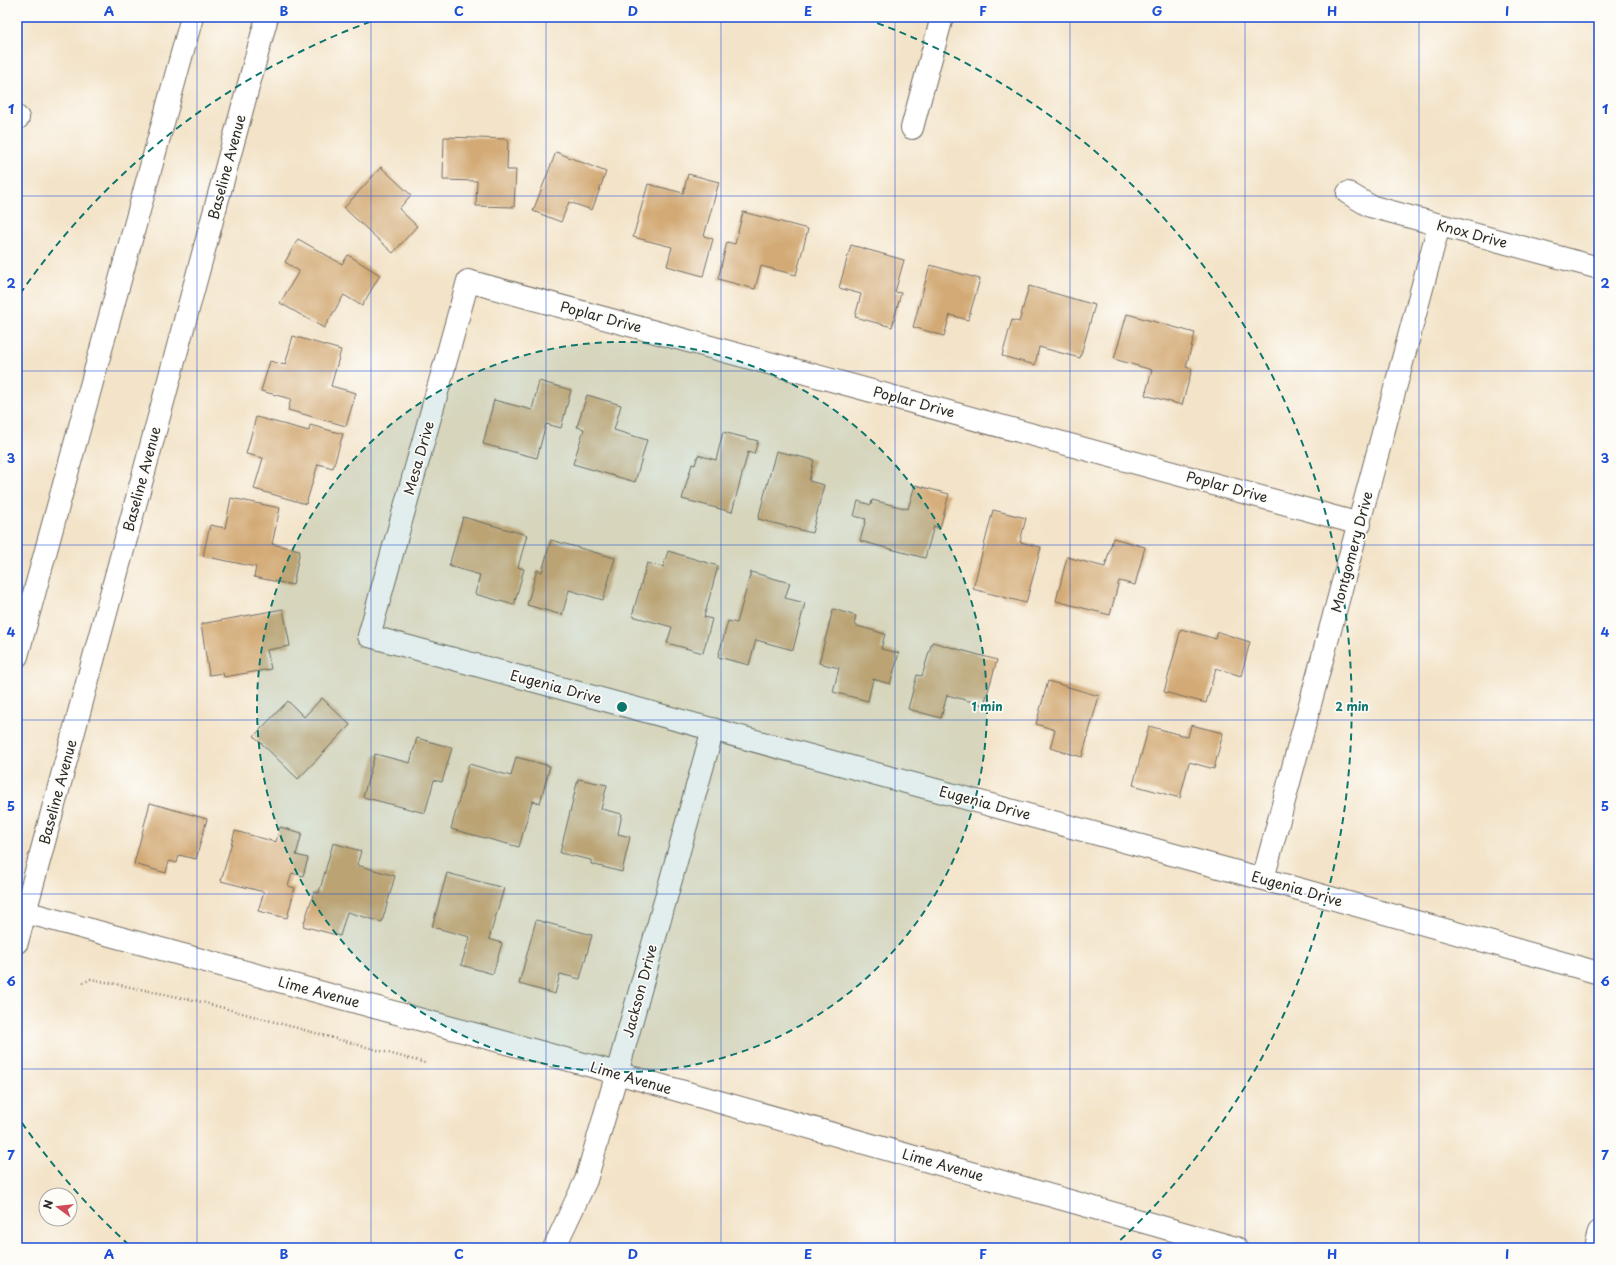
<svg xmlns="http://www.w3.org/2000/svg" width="1616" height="1265" viewBox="0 0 1616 1265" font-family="'Playpen Sans',sans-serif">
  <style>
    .building { fill: #d3aa76 }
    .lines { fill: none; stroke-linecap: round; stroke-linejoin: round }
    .minor-casing { stroke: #716b62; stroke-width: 24 }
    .primary-casing { stroke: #716b62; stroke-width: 24 }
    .path { stroke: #716b62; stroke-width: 2.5; stroke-dasharray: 1 3; stroke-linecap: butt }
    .minor { stroke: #fff; stroke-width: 22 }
    .primary { stroke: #fff; stroke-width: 22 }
    .grid { fill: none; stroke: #1d4ed8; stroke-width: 1; stroke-opacity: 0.55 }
    .ring { fill: none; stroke: #0f766e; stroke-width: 2; stroke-dasharray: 7 5 }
    .labels { text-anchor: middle; stroke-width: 3.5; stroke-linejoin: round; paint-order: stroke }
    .street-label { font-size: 14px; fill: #2b2b2b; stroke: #fdfcf7 }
    .centre { fill: #0f766e; stroke: #fdfcf7; stroke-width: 2 }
    .ring-label { font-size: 12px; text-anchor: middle; font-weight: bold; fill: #0f766e; stroke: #fdfcf7; stroke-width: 3.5; stroke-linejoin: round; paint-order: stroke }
    .neatline { fill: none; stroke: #1d4ed8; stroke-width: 1.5 }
    .grid-label { font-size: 13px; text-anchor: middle; font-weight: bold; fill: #1d4ed8 }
  </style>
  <rect width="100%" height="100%" fill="#fdfcf7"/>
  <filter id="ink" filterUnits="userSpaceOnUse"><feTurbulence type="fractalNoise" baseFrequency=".025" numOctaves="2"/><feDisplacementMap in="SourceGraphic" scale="8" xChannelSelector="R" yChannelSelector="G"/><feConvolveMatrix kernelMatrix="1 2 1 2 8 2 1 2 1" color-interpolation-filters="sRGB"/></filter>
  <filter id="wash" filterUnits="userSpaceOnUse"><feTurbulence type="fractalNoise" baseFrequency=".012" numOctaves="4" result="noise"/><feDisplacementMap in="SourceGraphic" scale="16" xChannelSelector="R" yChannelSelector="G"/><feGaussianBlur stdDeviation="0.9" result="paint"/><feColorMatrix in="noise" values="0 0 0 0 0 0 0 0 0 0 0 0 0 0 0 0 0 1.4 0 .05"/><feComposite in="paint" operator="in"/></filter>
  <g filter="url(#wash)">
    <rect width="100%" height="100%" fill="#f3e3c8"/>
    <g id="blocks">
      <!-- building -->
      <path class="building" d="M444 137 508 139 507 170H516L514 207 476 206 477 181 443 180Z
        M556 152 606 172 592 210 569 202 561 222 533 211Z
        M381 167 411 195 399 209 417 226 393 253 344 208Z
        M688 174 719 182 704 236 713 239 703 276 667 266 672 247 633 237 648 184 683 193Z
        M743 212 808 229 796 275 761 266 755 289 718 279 727 242 735 244Z
        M298 239 342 264 348 255 380 275 362 306 344 295 324 328 280 303 299 271 285 262Z
        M851 245 904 260 895 292 901 293 892 327 855 317 861 294 839 288Z
        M930 265 980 279 968 320 950 315 944 336 913 327Z
        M1029 286 1095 305 1080 358 1039 347 1035 365 1002 356 1012 320 1019 322Z
        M1127 314 1195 333 1186 367 1192 369 1182 405 1145 395 1152 370 1114 359Z
        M293 336 341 350 331 386 356 393 346 426 288 410 291 399 261 391 270 361 285 365Z
        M539 381 571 390 561 428 546 424 537 458 483 444 494 400 532 410Z
        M587 395 621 405 614 430 647 440 635 482 573 464 584 429 577 427Z
        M256 417 309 431 310 425 343 434 333 468 318 464 306 504 254 489 263 458 246 454Z
        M723 432 758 441 754 454 748 452 732 512 682 499 692 464 695 465 698 455 716 460Z
        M776 451 814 460 809 481 824 485 812 533 758 519Z
        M915 485 949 494 940 528 934 526 925 558 860 541 866 519 854 516 858 501 871 505 872 500 908 509Z
        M231 498 280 508 272 544 300 550 293 585 254 577 256 567 203 556 210 525 225 528Z
        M993 510 1026 518 1020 542 1041 547 1026 603 973 589Z
        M463 517 527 535 518 567 524 569 514 605 475 594 480 575 449 566Z
        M1113 538 1145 547 1135 585 1119 581 1110 615 1056 601 1067 557 1105 567Z
        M551 540 615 558 603 600 569 590 562 615 527 605 537 570 542 572Z
        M668 551 718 566 704 617 712 619 703 653 667 643 672 627 632 616 647 563 663 567Z
        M751 572 790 583 785 598 805 603 793 650 756 640 749 665 718 657 728 621 737 623Z
        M283 609 290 646 267 650 271 669 224 677 223 673 209 675 201 624Z
        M833 609 856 616 854 625 885 634 881 649 899 653 890 684 873 679 868 701 833 692 839 668 819 663Z
        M1181 629 1216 639 1218 632 1250 642 1241 676 1216 668 1206 703 1164 692Z
        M932 642 997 660 984 705 947 695 941 718 908 709 917 675 922 676Z
        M1048 681 1099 696 1082 757 1050 748 1055 730 1036 724Z
        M322 698 350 725 298 779 254 736 288 701 304 717Z
        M1191 725 1223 733 1214 769 1189 762 1180 798 1133 785 1149 726 1188 737Z
        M417 738 452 748 442 782 434 780 425 813 363 797 375 754 410 763Z
        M516 757 550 766 540 803 532 801 519 847 451 829 469 764 511 776Z
        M578 779 607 785 601 809 622 814 618 834 630 837 622 872 591 864V860L560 853Z
        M150 803 207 819 196 859 179 855 177 863 169 861 166 873 134 864Z
        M280 827 302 833 296 855 308 858 303 876 292 873 288 886 295 888 287 918 258 911 264 892 221 881 235 831 276 842Z
        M333 843 361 851 357 865 395 876 382 922 347 912 340 936 303 926 314 892 319 893Z
        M447 873 504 888 489 939 502 943 493 974 461 965 470 937 432 927Z
        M536 920 592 935 580 979 560 974 555 994 519 984Z"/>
    </g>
  </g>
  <g filter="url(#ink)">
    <use href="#blocks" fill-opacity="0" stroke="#716b62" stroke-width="1"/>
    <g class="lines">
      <defs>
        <path id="minor" d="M17 117 18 118
          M912 128 942 17
          M1348 193 1370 206 1599 268
          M1360 524 468 281 369 636 1263 879 1599 973
          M1263 879 1439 225
          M25 912 617 1073 1236 1248
          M554 1248 586 1180 617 1073 713 729
          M1595 1248 1599 1232"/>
        <path id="primary" d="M17 656 192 17
          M17 942 267 17"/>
      </defs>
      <!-- minor casing -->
      <use href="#minor" class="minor-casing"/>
      <!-- primary casing -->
      <use href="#primary" class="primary-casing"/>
      <!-- path -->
      <path class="path" d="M83 983 91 979 198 1001 425 1063"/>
      <!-- minor -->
      <use href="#minor" class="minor"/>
      <!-- primary -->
      <use href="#primary" class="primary"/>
    </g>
  </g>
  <!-- grid -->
  <path class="grid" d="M197 17V1248M371 17V1248M546 17V1248M721 17V1248M895 17V1248M1070 17V1248M1245 17V1248M1419 17V1248M17 196H1599M17 371H1599M17 545H1599M17 720H1599M17 894H1599M17 1069H1599"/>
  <!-- distance rings -->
  <circle cx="622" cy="707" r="365" fill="#0f766e" fill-opacity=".12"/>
  <g class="ring">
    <circle cx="622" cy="707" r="365"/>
    <path d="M129 1245A730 730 0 0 1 20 1120M20 294A730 730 0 0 1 378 19M866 19A730 730 0 0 1 1115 1245"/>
  </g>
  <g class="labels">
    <!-- street labels -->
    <g class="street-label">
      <text transform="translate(227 167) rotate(-75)" y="5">Baseline Avenue</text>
      <text transform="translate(1472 234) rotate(15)" y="5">Knox Drive</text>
      <text transform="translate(601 317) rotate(15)" y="5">Poplar Drive</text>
      <text transform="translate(914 402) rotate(15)" y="5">Poplar Drive</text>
      <text transform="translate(419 458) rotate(-74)" y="5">Mesa Drive</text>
      <text transform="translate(142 479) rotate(-75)" y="5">Baseline Avenue</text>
      <text transform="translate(1227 487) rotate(15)" y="5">Poplar Drive</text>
      <text transform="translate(1352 552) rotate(-75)" y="5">Montgomery Drive</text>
      <text transform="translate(556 687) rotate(15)" y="5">Eugenia Drive</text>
      <text transform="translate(58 792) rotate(-75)" y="5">Baseline Avenue</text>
      <text transform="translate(985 803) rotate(15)" y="5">Eugenia Drive</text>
      <text transform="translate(1297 889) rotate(16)" y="5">Eugenia Drive</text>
      <text transform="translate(640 991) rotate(-75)" y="5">Jackson Drive</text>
      <text transform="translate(319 992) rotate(15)" y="5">Lime Avenue</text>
      <text transform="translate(631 1078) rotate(16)" y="5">Lime Avenue</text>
      <text transform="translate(943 1165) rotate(16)" y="5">Lime Avenue</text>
    </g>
  </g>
  <circle cx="622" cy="707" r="6" class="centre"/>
  <g class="ring-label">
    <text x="987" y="711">1 min</text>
    <text x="1352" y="711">2 min</text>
  </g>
  <!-- margin -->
  <rect width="1616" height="1265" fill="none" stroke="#fdfcf7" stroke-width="44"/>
  <!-- north arrow -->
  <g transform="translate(58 1207) rotate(285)"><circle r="19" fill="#fdfcf7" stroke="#a9a8a5"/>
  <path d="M0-3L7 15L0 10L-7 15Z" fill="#d1495b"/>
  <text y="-6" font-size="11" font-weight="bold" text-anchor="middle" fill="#2b2b2b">N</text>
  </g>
  <rect x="22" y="22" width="1572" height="1221" class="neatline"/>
  <g class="grid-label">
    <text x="109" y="16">A</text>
    <text x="284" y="16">B</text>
    <text x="459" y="16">C</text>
    <text x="633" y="16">D</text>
    <text x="808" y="16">E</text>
    <text x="983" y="16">F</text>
    <text x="1157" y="16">G</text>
    <text x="1332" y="16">H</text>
    <text x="1507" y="16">I</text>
    <text x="11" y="114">1</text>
    <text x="1605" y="114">1</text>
    <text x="11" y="288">2</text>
    <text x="1605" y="288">2</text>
    <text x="11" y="463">3</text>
    <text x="1605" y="463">3</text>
    <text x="11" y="637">4</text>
    <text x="1605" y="637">4</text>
    <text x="11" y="811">5</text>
    <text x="1605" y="811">5</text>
    <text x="11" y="986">6</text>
    <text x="1605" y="986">6</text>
    <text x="11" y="1160">7</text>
    <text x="1605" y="1160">7</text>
    <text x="109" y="1259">A</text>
    <text x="284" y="1259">B</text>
    <text x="459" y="1259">C</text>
    <text x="633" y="1259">D</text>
    <text x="808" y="1259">E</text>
    <text x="983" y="1259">F</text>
    <text x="1157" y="1259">G</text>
    <text x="1332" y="1259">H</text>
    <text x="1507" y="1259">I</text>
  </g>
</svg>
